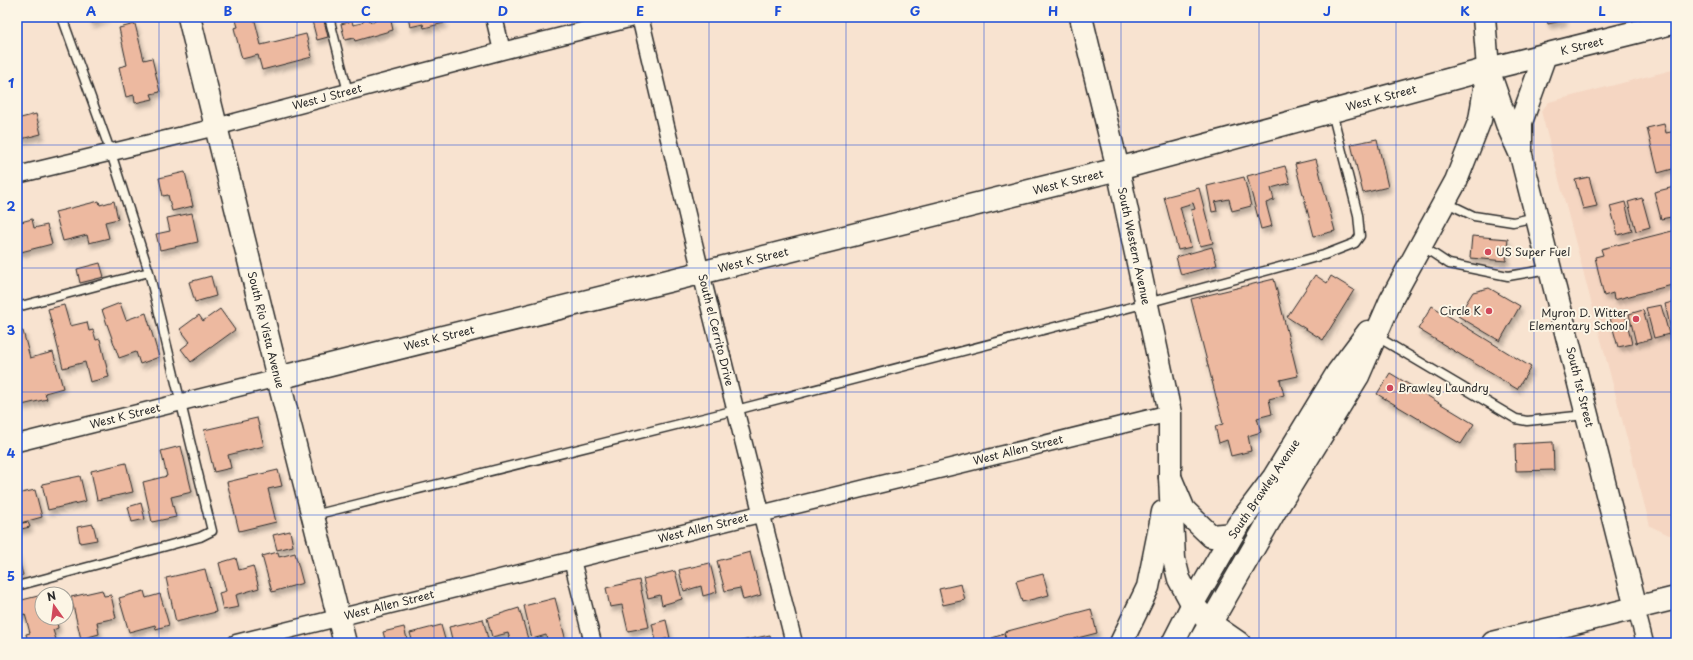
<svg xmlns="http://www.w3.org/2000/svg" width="1693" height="660" viewBox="0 0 1693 660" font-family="'Playpen Sans',sans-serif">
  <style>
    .built { fill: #f5d6c2 }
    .building { fill: #edb9a0; stroke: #2b2b2b; filter: url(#shadow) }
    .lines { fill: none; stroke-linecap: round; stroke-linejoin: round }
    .lane-casing { stroke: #2b2b2b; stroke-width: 11 }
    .street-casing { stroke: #2b2b2b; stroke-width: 19 }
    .secondary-casing { stroke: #2b2b2b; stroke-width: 25 }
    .highway-casing { stroke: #2b2b2b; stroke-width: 25 }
    .lane { stroke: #fcf5e5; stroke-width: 8 }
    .street { stroke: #fcf5e5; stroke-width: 16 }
    .secondary { stroke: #fcf5e5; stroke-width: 22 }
    .highway { stroke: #fcf5e5; stroke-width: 22 }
    .grid { fill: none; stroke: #1d4ed8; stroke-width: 1; stroke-opacity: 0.55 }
    .poi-dot { fill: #d1495b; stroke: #fcf5e5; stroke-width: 1.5 }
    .labels { text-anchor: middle; stroke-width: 4; stroke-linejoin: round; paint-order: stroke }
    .street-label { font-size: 11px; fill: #2b2b2b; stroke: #fcf5e5 }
    .poi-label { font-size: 11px; fill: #2b2b2b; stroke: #fcf5e5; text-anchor: start }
    .neatline { fill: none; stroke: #1d4ed8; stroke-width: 1.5 }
    .grid-label { font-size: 13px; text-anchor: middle; font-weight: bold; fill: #1d4ed8 }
  </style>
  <defs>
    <filter id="shadow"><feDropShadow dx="2.5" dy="4.5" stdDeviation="2" flood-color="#0004"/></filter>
  </defs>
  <rect width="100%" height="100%" fill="#f8e3d0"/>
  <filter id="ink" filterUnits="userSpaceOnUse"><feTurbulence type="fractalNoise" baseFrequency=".025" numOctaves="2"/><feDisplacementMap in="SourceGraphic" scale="8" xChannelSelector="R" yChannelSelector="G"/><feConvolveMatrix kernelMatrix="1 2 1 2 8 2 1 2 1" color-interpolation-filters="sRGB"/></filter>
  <g filter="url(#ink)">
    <!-- built -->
    <path class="built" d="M1676 69V533L1669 535 1650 526 1541 111 1549 102Z"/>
    <!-- building -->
    <path class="building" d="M89 17H106L92 23Z
      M235 17H254L261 45 306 34 312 57 262 70 258 55 242 59 234 28 238 27Z
      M311 17H323L328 37 317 40Z
      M379 17H390L393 30 355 41 354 38 345 40 341 24 352 21 353 25 362 23 367 18 371 22H374Z
      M408 17H442L444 23 424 28 423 24 410 27Z
      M1546 17H1564L1565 20 1548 24Z
      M135 24 144 60 152 58 160 92 151 94 153 99 135 103 134 95 126 97 119 67 127 65 119 28Z
      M36 114 41 134 17 140V119Z
      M1664 124 1666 133 1676 131V168L1658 173 1647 128Z
      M1377 139 1388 187 1363 193 1351 144Z
      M1316 159 1335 231 1314 236 1295 164Z
      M1285 166 1290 183 1271 188 1274 200 1266 203 1272 226 1261 229 1247 176Z
      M185 172 193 206 172 211 168 195 163 196 159 178Z
      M1244 177 1251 206 1232 211 1229 199 1215 202 1217 211 1212 212 1207 186Z
      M1589 177 1597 206 1583 209 1575 180Z
      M1674 187 1676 197V216L1661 219 1654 192Z
      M1199 188 1213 243 1200 246 1191 210 1195 209 1193 203 1180 207 1191 247 1178 250 1164 197Z
      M1642 198 1650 227 1636 231 1628 202Z
      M99 201 100 205 114 201 118 219 105 222 109 238 89 243 87 235 63 241 55 212Z
      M1625 202 1632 231 1618 235 1610 206Z
      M192 213 198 242 160 250 156 234 170 231 167 218Z
      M32 219 34 228 47 225 52 244 17 253V223Z
      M1676 230V284L1614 300 1613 293 1604 296 1595 257 1603 255 1601 249Z
      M1472 236 1508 239 1506 261 1470 258Z
      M1212 247 1217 265 1181 275 1176 257Z
      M100 263 104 277 80 283 77 269Z
      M1315 275 1327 283 1331 276 1354 290 1323 340 1287 317Z
      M211 276 216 296 195 302 189 282Z
      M1274 279 1298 376 1280 380 1284 395 1269 399 1272 414 1257 418 1261 432 1248 436 1251 451 1231 456 1227 440 1219 443 1215 426 1223 424 1191 299Z
      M1489 288 1520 306 1500 341 1458 316 1473 292Z
      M1676 301V333L1672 334 1665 304Z
      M120 303 126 320 146 313 159 357 140 364 136 352 119 358 102 310Z
      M64 305 70 326 87 322 89 331 93 330 96 340 100 339 109 377 90 382 85 362 63 368 48 309Z
      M1661 305 1669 334 1654 338 1646 308Z
      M1432 306 1531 367 1517 389 1418 329Z
      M220 309 235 330 191 362 181 349 190 342 180 329 199 315 203 321Z
      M1643 310 1651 339 1636 343 1629 314Z
      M1625 314 1632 344 1618 347 1610 318Z
      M23 331 30 358 53 352 63 388 45 393 47 399 22 405 17 388V332Z
      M1390 373 1474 424 1461 444 1377 394Z
      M257 418 264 446 228 455 231 468 214 472 204 430Z
      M1553 442 1554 470 1516 471 1515 444Z
      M181 446 192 492 171 497 176 517 152 522 143 482 167 476 161 451Z
      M126 463 133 492 97 500 91 471Z
      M278 470 282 486 268 489 276 522 239 531 227 482Z
      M80 476 86 501 48 510 42 484Z
      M35 490 42 517 17 524V494Z
      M141 503 145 519 132 522 128 507Z
      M28 522 30 527 17 530V524Z
      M93 524 97 540 80 543 77 527Z
      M290 531 293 546 277 550 273 535Z
      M278 552 279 557 295 553 303 583 272 592 262 556Z
      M750 552 761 595 743 600 740 588 725 591 717 561Z
      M17 553 23 575 17 577Z
      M236 558 239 570 253 566 259 588 236 595 239 607 223 610 219 593 226 591 219 563Z
      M710 563 717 592 703 596 701 586 684 591 679 570Z
      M205 569 216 612 176 622 166 578Z
      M675 571 682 599 662 605 660 595 648 598 643 579Z
      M1043 574 1049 595 1022 602 1016 581Z
      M639 580 649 627 628 631 622 605 610 607 606 588Z
      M961 584 965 600 943 605 939 589Z
      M102 590 104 596 111 595 116 618 97 622 99 634 81 639 71 597Z
      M144 591 146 598 160 594 169 625 156 629 155 625 129 632 119 598Z
      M42 595V618H56L58 628 53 630 57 643H28L26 634 30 633 25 614 17 616V598L21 597 22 600Z
      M555 598 566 641 548 643 546 635 532 639 524 606Z
      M519 608 528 639 511 643 508 633 492 637 487 618Z
      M1091 609 1097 633 1058 643H1007L1004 632Z
      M483 619 489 643H453L449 627Z
      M666 620 670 638 656 641 652 624Z
      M441 625 446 643H413L410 633Z
      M404 627 408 643H386L383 632Z
      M1004 634 1006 643H993L992 638Z
      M770 635 772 643H741V641Z
      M1081 638 1091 643H1079Z"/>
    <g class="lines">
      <defs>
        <path id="lane" d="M329 17 348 92
          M1445 202 1474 216 1513 222 1536 217
          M1422 246 1449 264 1508 276 1549 269
          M17 307 149 272
          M1376 336 1516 419 1527 421 1586 415
          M314 515 736 410 1147 303 1324 255 1355 243 1360 236 1358 215 1332 112
          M17 586 200 537 212 531 149 272 111 153 62 17"/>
        <path id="street" d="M494 17 502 51
          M640 17 701 273 794 643
          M17 175 216 127 502 51 637 17
          M17 443 278 378
          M572 560 593 643
          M1636 608 1645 643
          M236 643 1170 413"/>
        <path id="secondary" d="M189 17 278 378 345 643
          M1081 17 1118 169 1170 413V477L1174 559 1179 579 1193 605 1210 623 1239 643
          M1488 69 1507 124 1521 155 1636 608
          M1521 150V122L1545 55
          M278 378 1118 169 1488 69 1676 22
          M1121 643 1148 587 1163 512
          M1493 643 1676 598"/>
        <path id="highway" d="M1170 477 1184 510 1211 536 1233 534
          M1173 643 1197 596 1238 525 1274 477 1338 372 1368 332
          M1199 643 1275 511 1358 376 1391 300 1456 181 1480 120 1488 69 1484 17"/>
      </defs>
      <!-- lane casing -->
      <use href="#lane" class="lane-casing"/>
      <!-- street casing -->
      <use href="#street" class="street-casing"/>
      <!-- secondary casing -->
      <use href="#secondary" class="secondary-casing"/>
      <!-- highway casing -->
      <use href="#highway" class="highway-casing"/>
      <!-- lane -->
      <use href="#lane" class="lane"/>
      <!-- street -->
      <use href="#street" class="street"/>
      <!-- secondary -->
      <use href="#secondary" class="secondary"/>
      <!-- highway -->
      <use href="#highway" class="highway"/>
    </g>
  </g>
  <!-- grid -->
  <path class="grid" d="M159 17V643M297 17V643M434 17V643M572 17V643M709 17V643M846 17V643M984 17V643M1121 17V643M1259 17V643M1396 17V643M1534 17V643M17 145H1676M17 268H1676M17 392H1676M17 515H1676"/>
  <!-- markers -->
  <g class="poi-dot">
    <circle cx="1488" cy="252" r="4"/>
    <circle cx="1489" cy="311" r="4"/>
    <circle cx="1636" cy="319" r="4"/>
    <circle cx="1390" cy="388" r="4"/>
  </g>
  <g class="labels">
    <!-- street labels -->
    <g class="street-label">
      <text transform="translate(1582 46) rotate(-14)" y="4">K Street</text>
      <text transform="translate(327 97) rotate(-15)" y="4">West J Street</text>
      <text transform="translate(1381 98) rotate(-15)" y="4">West K Street</text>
      <text transform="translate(1068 182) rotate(-14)" y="4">West K Street</text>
      <text transform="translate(1134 246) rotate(78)" y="4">South Western Avenue</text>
      <text transform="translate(753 260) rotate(-14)" y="4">West K Street</text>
      <text transform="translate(266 330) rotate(76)" y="4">South Rio Vista Avenue</text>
      <text transform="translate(716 330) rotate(76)" y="4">South el Cerrito Drive</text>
      <text transform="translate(439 338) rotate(-14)" y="4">West K Street</text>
      <text transform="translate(1580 387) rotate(76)" y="4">South 1st Street</text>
      <text transform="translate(125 416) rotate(-14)" y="4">West K Street</text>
      <text transform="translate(1018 450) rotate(-14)" y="4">West Allen Street</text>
      <text transform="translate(1264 489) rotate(-56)" y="4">South Brawley Avenue</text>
      <text transform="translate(703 528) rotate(-14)" y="4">West Allen Street</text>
      <text transform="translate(389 605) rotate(-14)" y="4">West Allen Street</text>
    </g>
    <!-- poi labels -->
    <g class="poi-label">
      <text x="1496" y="256">US Super Fuel</text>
      <text x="1481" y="315" text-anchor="end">Circle K</text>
      <text x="1628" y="317" text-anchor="end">Myron D. Witter<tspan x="1628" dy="13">Elementary School</tspan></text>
      <text x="1398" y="392">Brawley Laundry</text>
    </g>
  </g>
  <!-- margin -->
  <rect width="1693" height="660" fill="none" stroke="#fcf5e5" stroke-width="44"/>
  <!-- north arrow -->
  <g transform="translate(54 606) rotate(346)"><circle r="19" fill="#fcf5e5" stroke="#a8a49b"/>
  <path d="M0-3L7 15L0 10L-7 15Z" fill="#d1495b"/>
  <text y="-6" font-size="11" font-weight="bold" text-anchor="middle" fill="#2b2b2b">N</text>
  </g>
  <rect x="22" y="22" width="1649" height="616" class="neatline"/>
  <g class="grid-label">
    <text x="91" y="16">A</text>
    <text x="228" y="16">B</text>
    <text x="366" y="16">C</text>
    <text x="503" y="16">D</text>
    <text x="640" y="16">E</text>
    <text x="778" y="16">F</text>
    <text x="915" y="16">G</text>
    <text x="1053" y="16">H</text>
    <text x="1190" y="16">I</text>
    <text x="1327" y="16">J</text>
    <text x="1465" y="16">K</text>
    <text x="1602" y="16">L</text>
    <text x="11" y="88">1</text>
    <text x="11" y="211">2</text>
    <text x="11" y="335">3</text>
    <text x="11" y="458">4</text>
    <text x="11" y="581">5</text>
  </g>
</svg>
